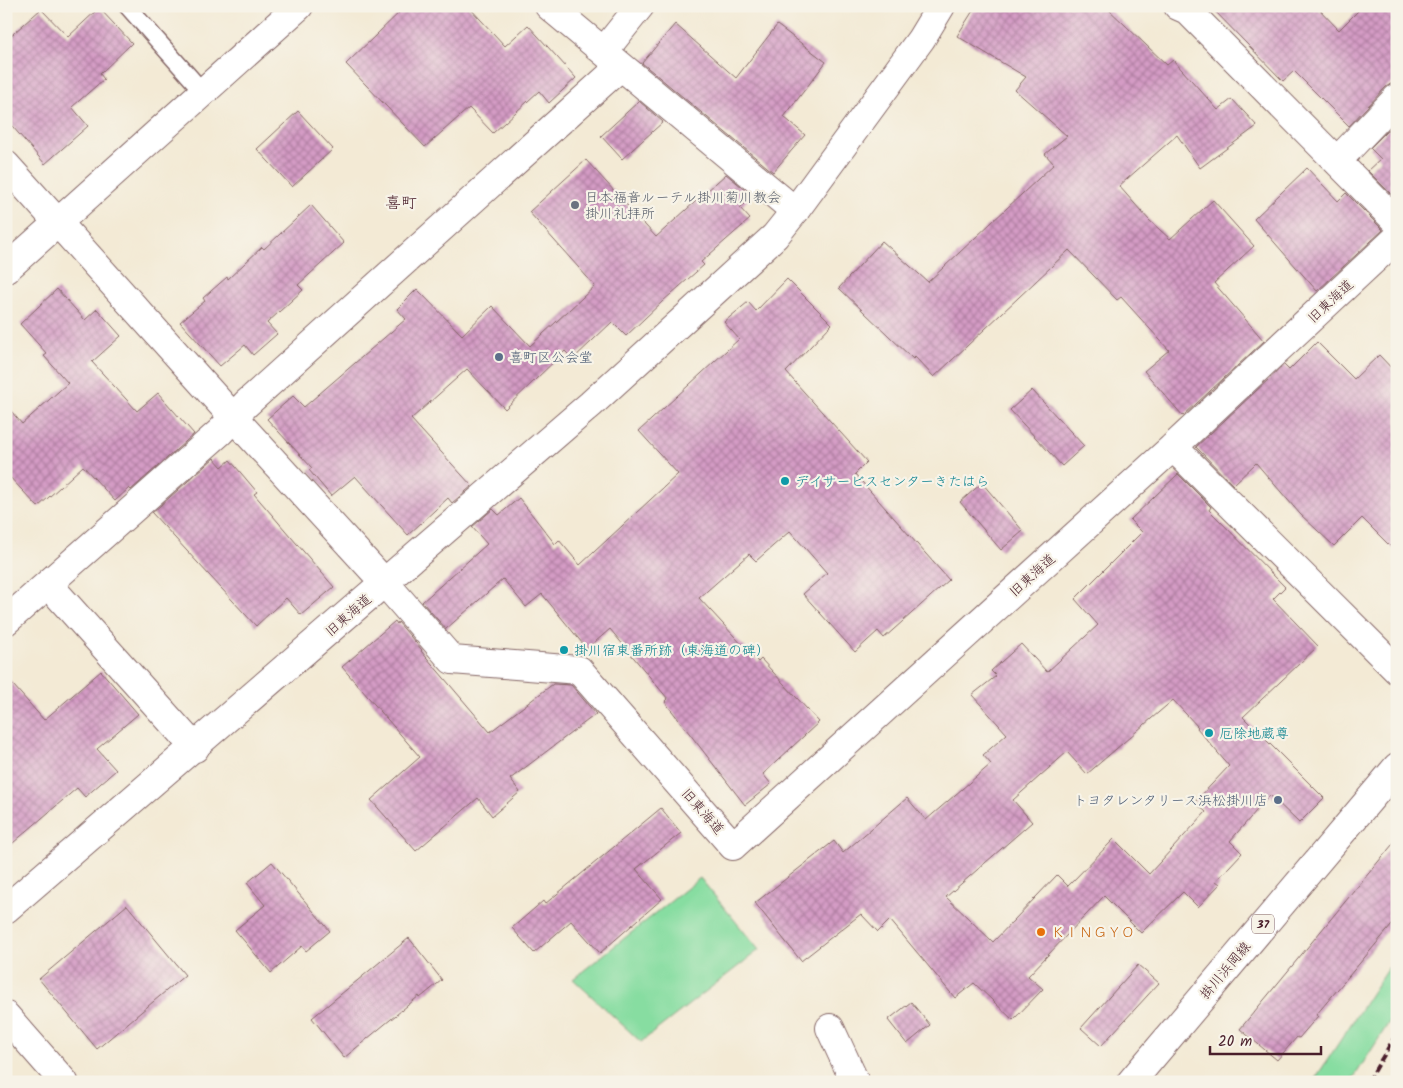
<svg xmlns="http://www.w3.org/2000/svg" width="1403" height="1088" viewBox="0 0 1403 1088" font-family="Kalam,'Klee One',sans-serif">
  <style>
    .green { fill: #87dda1; stroke: #687e66 }
    .building { fill: url(#building-cross-hatch); fill-rule: evenodd }
    .lines { fill: none; stroke-linecap: round; stroke-linejoin: round }
    .service-casing { stroke: #856666; stroke-width: 19 }
    .minor-casing { stroke: #856666; stroke-width: 30 }
    .tertiary-casing { stroke: #856666; stroke-width: 30 }
    .primary-casing { stroke: #856666; stroke-width: 30 }
    .service { stroke: #fff; stroke-width: 16 }
    .minor { stroke: #fff; stroke-width: 28 }
    .tertiary { stroke: #fff; stroke-width: 28 }
    .primary { stroke: #fff; stroke-width: 28 }
    .rail { stroke: #4a1f2b; stroke-width: 4; stroke-dasharray: 8 4; stroke-linecap: butt }
    .worship-dot { fill: #6b7280; stroke: #f7f3e8; stroke-width: 2 }
    .service-dot { fill: #5c6f8a; stroke: #f7f3e8; stroke-width: 2 }
    .culture-dot { fill: #0f9aa8; stroke: #f7f3e8; stroke-width: 2 }
    .food-dot { fill: #e8710a; stroke: #f7f3e8; stroke-width: 2 }
    .labels { text-anchor: middle; stroke-width: 4.5; stroke-linejoin: round; paint-order: stroke }
    .shield { fill: #f7f3e8; stroke: #7e5f64; stroke-width: 1 }
    .shield-label { font-size: 12px; font-weight: bold; fill: #4a1f2b }
    .worship-label { font-size: 14px; fill: #5b616d; stroke: #f7f3e8; text-anchor: start }
    .street-label { font-size: 14px; fill: #4a1f2b; stroke: #f7f3e8 }
    .service-label { font-size: 14px; fill: #4e5e75; stroke: #f7f3e8; text-anchor: start }
    .culture-label { font-size: 14px; fill: #0d838f; stroke: #f7f3e8; text-anchor: start }
    .food-label { font-size: 14px; fill: #c56008; stroke: #f7f3e8; text-anchor: start }
    .quarter-label { font-size: 16px; fill: #4a1f2b; stroke: #f7f3e8 }
  </style>
  <defs>
    <pattern id="building-cross-hatch" width="8" height="8" patternUnits="userSpaceOnUse" patternTransform="scale(1.25)"><rect width="8" height="8" fill="#d49bc5"/><path d="M0 0l8 8M0 8l8-8" fill="none" stroke="#ae7ea0"/></pattern>
  </defs>
  <rect width="100%" height="100%" fill="#f7f3e8"/>
  <filter id="ink" filterUnits="userSpaceOnUse"><feTurbulence type="fractalNoise" baseFrequency=".02" numOctaves="2"/><feDisplacementMap in="SourceGraphic" scale="10" xChannelSelector="R" yChannelSelector="G"/><feConvolveMatrix kernelMatrix="1 2 1 2 8 2 1 2 1" color-interpolation-filters="sRGB"/></filter>
  <filter id="wash" filterUnits="userSpaceOnUse"><feTurbulence type="fractalNoise" baseFrequency=".0096" numOctaves="4" result="noise"/><feDisplacementMap in="SourceGraphic" scale="20" xChannelSelector="R" yChannelSelector="G"/><feGaussianBlur stdDeviation="1.12" result="paint"/><feColorMatrix in="noise" values="0 0 0 0 0 0 0 0 0 0 0 0 0 0 0 0 0 1.4 0 .05"/><feComposite in="paint" operator="in"/></filter>
  <g filter="url(#wash)">
    <rect width="100%" height="100%" fill="#f3ead5"/>
    <!-- green -->
    <path class="green" d="M700 878 759 950 641 1042 573 979Z
      M1397 954V1010L1351 1082H1313Z"/>
    <g id="blocks">
      <!-- building -->
      <path class="building" d="M406 6H468L505 46 528 25 576 78 549 103 539 91 493 133 469 108 425 147 346 64Z
        M976 6H1105L1167 65 1173 60 1218 110 1232 99 1257 126 1200 168 1177 135 1119 186 1149 220 1170 239 1213 200 1254 246 1214 283 1264 341 1183 416 1144 371 1169 350 1121 297 1117 300 1069 250 934 377 915 357 913 359 839 288 882 241 928 282 1054 164 1045 154 1067 136 1015 90 1026 77 957 36Z
        M1210 6H1316L1339 30 1363 6H1397V83H1392L1386 87 1349 126 1294 71 1283 81Z
        M99 8 132 43 100 74 104 79 72 107 88 126 45 164 6 119V40L41 9 68 37Z
        M675 24 736 78 777 25 826 62 784 117 805 135 773 172 642 63Z
        M639 101 663 122 622 159 601 136Z
        M298 111 333 149 292 187 257 149Z
        M1397 121V200L1368 171 1381 159 1370 148Z
        M586 160 656 237 726 174 752 195 740 208 750 219 701 262 704 265 663 301 626 336 612 322 573 359 565 351 505 409 467 369 411 419 472 486 452 503 448 498 408 535 355 476 331 496 309 470 312 468 267 419 293 396 304 407 406 319 397 309 417 289 462 335 492 306 530 346 595 286 529 212Z
        M1307 168 1338 201 1346 193 1383 230 1317 291 1254 219Z
        M311 205 344 243 298 285 303 290 267 323 277 334 253 355 245 345 220 366 180 322 205 301 203 298 227 277 228 279 262 247 264 249Z
        M787 279 832 324 786 372 867 462 855 474 949 580 884 638 878 631 855 652 803 594 827 573 790 531 756 561 749 554 699 598 758 662 761 659 819 722 763 774 771 784 745 805 665 702 668 699 610 629 587 649 542 594 526 607 503 579 446 629 422 602 487 544 472 527 493 509 499 515 519 498 555 544 559 540 580 565 678 474 639 431 739 339 724 322 748 302 756 311Z
        M57 289 85 320 97 309 121 336 92 362 137 411 158 393 194 434 131 490 129 488 115 501 83 466 38 507 6 473V405L22 424 68 383 44 356 47 354 20 324Z
        M1317 342 1354 379 1379 355 1397 374V553L1362 518 1334 546 1300 514 1256 463 1233 485 1196 447 1284 365 1289 370Z
        M1032 390 1084 446 1062 466 1010 410Z
        M214 458 222 467 230 460 257 492 254 494 334 587 301 615 286 598 256 626 152 513Z
        M1178 474 1211 507 1209 510 1285 587 1273 599 1318 646 1243 717 1324 798 1299 823 1270 795 1230 841 1242 853 1216 881 1220 884 1198 907 1183 892 1141 933 1104 896 1028 976 1043 989 1013 1020 974 983 955 998 890 920 878 932 861 914 801 961 755 903 834 841 843 853 907 798 926 820 991 764 983 755 1007 734 972 695 996 676 991 671 1021 644 1047 672 1098 625 1075 599 1142 532 1130 520ZM1173 700 1198 727 1197 728 1229 766 1195 802 1206 812 1149 874 1114 839 1068 886 1057 875 993 942 946 897 1032 822 1013 800 1067 752 1087 774Z
        M982 483 1023 531 1001 550 960 502Z
        M395 621 397 624 398 622 422 650 421 651 490 732 553 684 571 685 596 714 510 779 520 792 492 816 478 798 416 851 371 800 420 757 342 667Z
        M101 671 138 714 97 749 116 770 85 797 77 788 6 849V677L44 720Z
        M661 808 681 833 636 869 662 899 600 953 571 921 534 953 512 928 543 901 545 904Z
        M1397 839V919L1316 1015 1318 1016 1299 1038 1297 1037 1277 1060 1240 1029Z
        M272 862 330 931 306 951 302 946 271 973 235 930 265 905 247 883Z
        M127 905 185 975 97 1049 39 979Z
        M409 938 442 980 420 998 419 996 344 1058 312 1018Z
        M1138 965 1159 983 1101 1046 1081 1028Z
        M911 1002 930 1025 907 1044 888 1020Z"/>
    </g>
  </g>
  <g filter="url(#ink)">
    <use href="#blocks" fill-opacity="0" stroke="#856666" stroke-width="1"/>
    <g class="lines">
      <defs>
        <path id="service" d="M127 6 204 93"/>
        <path id="minor" d="M549 6 795 211
          M1178 6 1187 10 1397 222
          M604 51 640 6
          M1337 161 1397 98
          M6 165 233 417 385 583 452 660 579 670 733 846 1173 447 1397 238
          M1173 447 1397 670
          M48 584 195 748
          M6 621 220 432 246 404 621 66
          M6 1016 64 1082
          M830 1028 855 1082"/>
        <path id="tertiary" d="M6 269 299 6
          M6 909 591 404 775 236 795 211 921 39 941 6"/>
        <path id="primary" d="M1131 1082 1397 767"/>
      </defs>
      <!-- service casing -->
      <use href="#service" class="service-casing"/>
      <!-- minor casing -->
      <use href="#minor" class="minor-casing"/>
      <!-- tertiary casing -->
      <use href="#tertiary" class="tertiary-casing"/>
      <!-- primary casing -->
      <use href="#primary" class="primary-casing"/>
      <!-- service -->
      <use href="#service" class="service"/>
      <!-- minor -->
      <use href="#minor" class="minor"/>
      <!-- tertiary -->
      <use href="#tertiary" class="tertiary"/>
      <!-- primary -->
      <use href="#primary" class="primary"/>
      <!-- rail -->
      <path class="rail" d="M1368 1082 1397 1033"/>
    </g>
  </g>
  <!-- markers -->
  <circle class="worship-dot" cx="575" cy="205" r="5"/>
  <g class="service-dot">
    <circle cx="499" cy="357" r="5"/>
    <circle cx="1278" cy="800" r="5"/>
  </g>
  <g class="culture-dot">
    <circle cx="785" cy="481" r="5"/>
    <circle cx="564" cy="650" r="5"/>
    <circle cx="1209" cy="733" r="5"/>
  </g>
  <circle class="food-dot" cx="1041" cy="932" r="5"/>
  <g class="labels">
    <!-- shield labels -->
    <rect class="shield" x="1252" y="914.5" width="22" height="19" rx="4"/>
    <g class="shield-label">
      <text x="1263" y="928">37</text>
    </g>
    <!-- worship labels -->
    <g class="worship-label">
      <text x="585" y="202">日本福音ルーテル掛川菊川教会<tspan x="585" dy="16">掛川礼拝所</tspan></text>
    </g>
    <!-- street labels -->
    <g class="street-label">
      <text transform="translate(1330 301) rotate(-43)" y="5">旧東海道</text>
      <text transform="translate(1032 575) rotate(-42)" y="5">旧東海道</text>
      <text transform="translate(348 615) rotate(-41)" y="5">旧東海道</text>
      <text transform="translate(703 811) rotate(49)" y="5">旧東海道</text>
      <text transform="translate(1225 970) rotate(-50)" y="5">掛川浜岡線</text>
    </g>
    <!-- service labels -->
    <g class="service-label">
      <text x="509" y="362">喜町区公会堂</text>
      <text x="1268" y="805" text-anchor="end">トヨタレンタリース浜松掛川店</text>
    </g>
    <!-- culture labels -->
    <g class="culture-label">
      <text x="795" y="486">デイサービスセンターきたはら</text>
      <text x="574" y="655">掛川宿東番所跡（東海道の碑）</text>
      <text x="1219" y="738">厄除地蔵尊</text>
    </g>
    <!-- food labels -->
    <g class="food-label">
      <text x="1051" y="937">ＫＩＮＧＹＯ</text>
    </g>
    <!-- quarter labels -->
    <g class="quarter-label">
      <text x="401" y="208">喜町</text>
    </g>
  </g>
  <!-- margin -->
  <rect width="1403" height="1088" fill="none" stroke="#f7f3e8" stroke-width="25"/>
  <!-- scale -->
  <path d="M1210 1046v8h111v-8" fill="none" stroke="#4a1f2b" stroke-width="2.5"/>
  <text x="1218" y="1046" font-size="15" fill="#4a1f2b" stroke="#f7f3e8" stroke-width="4" paint-order="stroke">20 m</text>
</svg>
